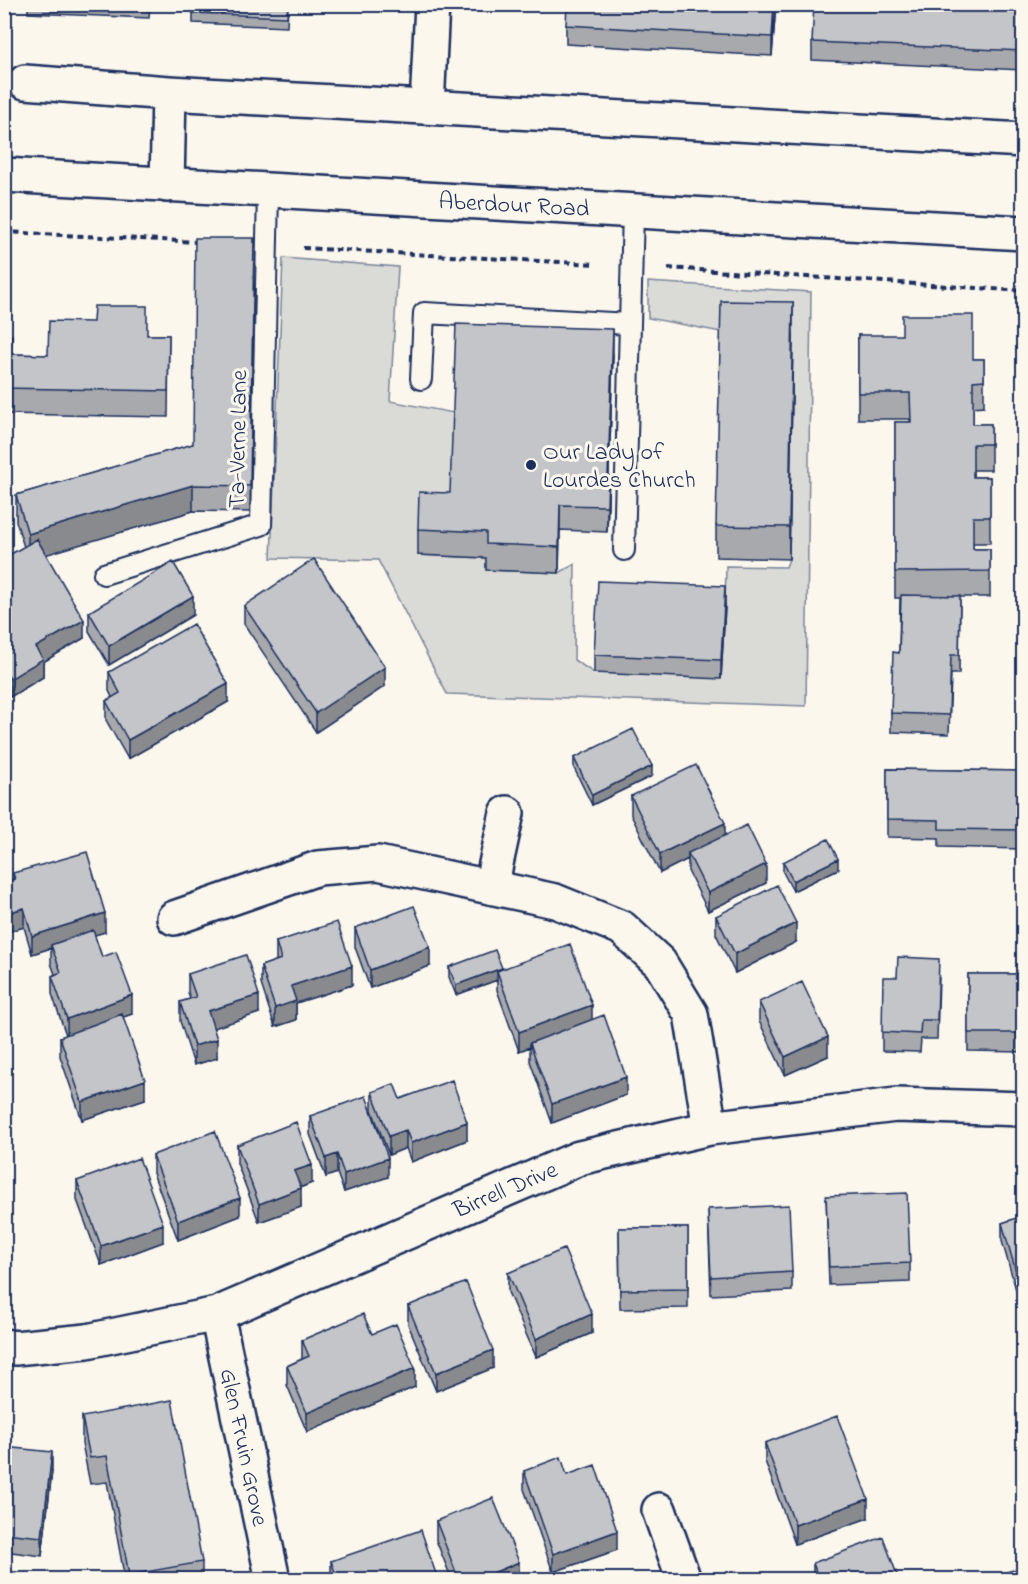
<svg xmlns="http://www.w3.org/2000/svg" width="1028" height="1584" viewBox="0 0 1028 1584" font-family="'Indie Flower',sans-serif">
  <style>
    .green { fill: #dadad7; stroke: #7a849a; stroke-width: 1.5 }
    .lines { fill: none; stroke-linecap: round; stroke-linejoin: round }
    .service-casing { stroke: #1b2f5e; stroke-width: 24 }
    .minor-casing { stroke: #1b2f5e; stroke-width: 38 }
    .secondary-casing { stroke: #1b2f5e; stroke-width: 38 }
    .path { stroke: #1b2f5e; stroke-width: 4; stroke-dasharray: 6 4.5; stroke-linecap: butt }
    .service { stroke: #fbf7ec; stroke-width: 20 }
    .minor { stroke: #fbf7ec; stroke-width: 33 }
    .secondary { stroke: #fbf7ec; stroke-width: 33 }
    .wall { fill: #a8a9ad; stroke: #1b2f5e; stroke-width: 1.5 }
    .shaded-wall { fill: #888a8d; stroke: #1b2f5e; stroke-width: 1.5 }
    .building { fill: #c3c5c9; stroke: #1b2f5e; stroke-width: 1.5 }
    .poi-dot { fill: #1b2f5e; stroke: #fbf7ec; stroke-width: 2 }
    .labels { text-anchor: middle; stroke-width: 6; stroke-linejoin: round; paint-order: stroke }
    .street-label { font-size: 24px; fill: #1b2f5e; stroke: #fbf7ec }
    .poi-label { font-size: 24px; fill: #1b2f5e; stroke: #fbf7ec; text-anchor: start }
  </style>
  <rect width="100%" height="100%" fill="#fbf7ec"/>
  <filter id="ink" filterUnits="userSpaceOnUse"><feTurbulence type="fractalNoise" baseFrequency=".0167" numOctaves="2"/><feDisplacementMap in="SourceGraphic" scale="12" xChannelSelector="R" yChannelSelector="G"/><feConvolveMatrix kernelMatrix="1 2 1 2 8 2 1 2 1" color-interpolation-filters="sRGB"/></filter>
  <g filter="url(#ink)">
    <!-- green -->
    <path class="green" d="M283 258 398 267 390 401 454 413 450 519 418 555 486 558V570L559 573 575 564 574 660 594 673 725 605 726 566 786 567 789 559 793 333 721 332 648 318V282L811 292 806 706 447 694 378 560 271 558Z"/>
    <g class="lines">
      <defs>
        <path id="service" d="M421 379 424 313 630 324
          M624 550 633 211
          M104 574 261 525 268 191"/>
        <path id="minor" d="M25 82 169 93 1024 140
          M427 107 432 4
          M167 185 169 93
          M491 887 507 813
          M174 918 318 868 378 863 555 901 622 928 660 963 691 1014 710 1128
          M217 1314 273 1580
          M4 1346 15 1348 87 1341 217 1314 579 1158 710 1128 896 1105 1024 1109
          M659 1510 684 1580"/>
        <path id="secondary" d="M4 175 1024 233"/>
      </defs>
      <!-- service casing -->
      <use href="#service" class="service-casing"/>
      <!-- minor casing -->
      <use href="#minor" class="minor-casing"/>
      <!-- secondary casing -->
      <use href="#secondary" class="secondary-casing"/>
      <!-- path -->
      <path class="path" d="M4 232 199 242
        M303 248 595 264
        M668 268 1024 291"/>
      <!-- service -->
      <use href="#service" class="service"/>
      <!-- minor -->
      <use href="#minor" class="minor"/>
      <!-- secondary -->
      <use href="#secondary" class="secondary"/>
    </g>
    <!-- wall -->
    <path class="wall" d="M28 4H150L149 18 28 13Z
      M193 4H288L287 27 193 23Z
      M776 4 772 56 566 44V25Z
      M1023 4V70L812 60V42Z
      M254 238 250 512 193 511 46 554 84 638 43 662V677L10 697 4 688V558L24 547 16 521V495L193 444Z
      M793 333 789 559 716 557V526Z
      M4 335 12 354 48 355 147 335H169L168 417 4 414Z
      M858 335 973 359H984V406L973 407V424H991V470H973V477H990V543H973V549H990V597H960L959 674H951L949 734 891 732V713L899 653 900 598H895V422H910V419H858Z
      M613 355 607 532 560 530 559 573 486 570V558L418 555V529L450 493Z
      M725 605 721 679 594 673V655Z
      M244 606 385 686 316 732 244 624Z
      M89 612 193 615 109 665 89 631Z
      M109 672 228 702 128 759 106 720V701L112 697 109 691Z
      M574 758 652 776 592 805 574 768Z
      M887 769 1023 771V849L939 847V838L887 837Z
      M631 796 725 835 766 883 708 911 688 871V859L660 873 631 815Z
      M783 862 838 869 793 891 783 872Z
      M13 873 105 932 94 935 102 957 132 1014 123 1017 145 1099 82 1120 60 1056V1037L66 1035 52 994V976L55 974 51 963V948L32 954 24 927 4 933V882L13 880Z
      M716 916 796 942 735 973 716 934Z
      M355 928 430 966 370 988 355 947Z
      M276 942 352 985 296 1003V1020L275 1027 261 984V966L276 961Z
      M449 967 502 969 592 1020 626 1095 552 1123 530 1061V1047L519 1051 497 990V980L456 995 449 977Z
      M188 974 259 1013 213 1028 217 1058 194 1065 180 1021V1002L190 999 188 992Z
      M968 974H1023V1052L968 1051Z
      M897 977 939 978 937 1039H921L920 1052 882 1051V1032Z
      M759 1002 828 1056 785 1075 759 1021Z
      M372 1092 400 1099 467 1140 411 1162 406 1148 389 1155 372 1110Z
      M310 1116 388 1177 344 1192 337 1173 326 1177 310 1134Z
      M237 1145 312 1183 300 1188 301 1207 259 1222 237 1163Z
      M153 1155 240 1216 178 1240 153 1173Z
      M77 1181 163 1242 101 1265 77 1200Z
      M826 1196 910 1263V1282L829 1285Z
      M708 1209 792 1272V1291L711 1295Z
      M1023 1216V1314L1002 1241V1223Z
      M619 1228H688V1308L620 1309Z
      M508 1273 592 1333 536 1357 508 1292Z
      M408 1306 493 1368 436 1391 408 1324Z
      M372 1334 415 1387 307 1432 287 1385V1366L302 1359V1340Z
      M82 1417 202 1562V1580H125L107 1482 90 1484 82 1443Z
      M765 1443 868 1518 795 1544 765 1461Z
      M4 1447 52 1471 42 1556 4 1551Z
      M524 1471 567 1475 617 1550 553 1572 524 1489Z
      M436 1521 519 1580H452L436 1540Z
      M331 1561 438 1580H331Z
      M813 1563 899 1580H813Z"/>
    <!-- shaded-wall -->
    <path class="shaded-wall" d="M774 4H776L772 56V37Z
      M793 302V333L789 559V527Z
      M613 329V355L607 532V506Z
      M193 485V511L28 560V534Z
      M560 505V530L559 573V547Z
      M725 586V605L721 679V660Z
      M193 596V615L109 665V646Z
      M84 620V638L43 662V677L10 697V679L36 647Z
      M385 667V686L316 732V713Z
      M228 684V702L128 759V740Z
      M652 766V776L592 805V795Z
      M725 823V842L688 853V859L660 873V854Z
      M838 859V869L793 891V881Z
      M766 864V883L708 911V893Z
      M24 908V927L4 933V914Z
      M105 913V932L52 948 51 945V948L32 954V936Z
      M796 923V942L735 973V954Z
      M430 947V966L370 988V970Z
      M352 966V985L296 1003V1020L275 1027V1008L291 986Z
      M502 968V978L497 971V980L456 995V985Z
      M132 995V1014L67 1037V1019Z
      M259 995V1013L208 1030V1011Z
      M592 1005V1024L530 1043V1047L519 1051V1032Z
      M828 1037V1056L785 1075V1057Z
      M217 1039V1058L194 1065V1046Z
      M626 1077V1095L552 1123V1104Z
      M145 1080V1099L82 1120V1102Z
      M467 1122V1140L411 1162V1143Z
      M406 1130V1148L389 1155V1136Z
      M337 1154V1173L326 1177V1158Z
      M388 1158V1177L344 1192V1174Z
      M312 1165V1183L294 1190V1171Z
      M301 1188V1207L259 1222V1204Z
      M240 1198V1216L178 1240V1221Z
      M163 1224V1242L101 1265V1246Z
      M592 1314V1333L536 1357V1339Z
      M493 1350V1368L436 1391V1373Z
      M415 1368V1387L307 1432V1413Z
      M52 1452V1471L42 1556V1537Z
      M868 1499V1518L795 1544V1525Z
      M617 1531V1550L553 1572V1554Z
      M519 1562V1580H476Z"/>
    <!-- building -->
    <path class="building" d="M193 4H288L287 17 193 13Z
      M567 4H774L772 37 566 25Z
      M814 4H1023V51L812 42Z
      M195 238H254L250 486 193 485 28 534 16 495 193 444Z
      M721 301 793 302 789 527 716 526Z
      M94 306H147V335H169L168 391 4 388V335H12L11 354 48 355 49 321 93 322Z
      M902 315H973V359H984V380L973 381V424H991V444H973V477H990V517H973V549H990V571L895 572V422H911L910 393H858V335H902Z
      M456 324 613 329 607 506 560 505 559 547 486 544V532L418 529 419 492 450 493Z
      M37 539 84 620 36 647 43 659 10 679 4 669V558Z
      M314 559 385 667 316 713 244 606Z
      M173 562 193 596 109 646 89 612Z
      M598 581 725 586 721 660 594 655Z
      M901 595 960 596 959 655H951L949 715 891 713 893 652 899 653Z
      M193 624 228 684 128 740 106 701 120 693 109 672Z
      M633 729 652 766 592 795 574 758Z
      M696 765 725 823 660 854 631 796Z
      M887 769 1023 771V830L939 829V820L887 819Z
      M747 825 766 864 708 893 688 853Z
      M828 839 838 859 793 881 783 862Z
      M87 852 105 913 32 936 24 908 4 914V882L15 879 13 873Z
      M777 885 796 923 735 954 716 916Z
      M414 906 430 947 370 970 355 928Z
      M337 922 352 966 291 986 296 1001 275 1008 261 966 281 959 276 942Z
      M93 930 102 957 116 952 132 995 67 1019 52 976 61 972 51 945Z
      M570 944 592 1005 519 1032 497 971Z
      M495 950 502 968 456 985 449 967Z
      M246 955 259 995 208 1011 217 1039 194 1046 180 1002 196 997 188 974Z
      M898 957 939 959 937 1020H921L920 1034 882 1032 883 977H897Z
      M968 974H1023V1033H968Z
      M802 982 828 1037 785 1057 759 1002Z
      M122 1014 145 1080 82 1102 60 1037Z
      M604 1015 626 1077 552 1104 530 1043Z
      M452 1080 467 1122 411 1143 406 1130 389 1136 372 1092 394 1084 400 1099Z
      M366 1096 388 1158 344 1174 337 1154 326 1158 310 1116Z
      M296 1122 312 1165 294 1171 301 1188 259 1204 237 1145Z
      M215 1131 240 1198 178 1221 153 1155Z
      M139 1158 163 1224 101 1246 77 1181Z
      M907 1193 910 1263 829 1267 826 1196Z
      M789 1205 792 1272 711 1277 708 1209Z
      M1023 1216V1296L1002 1223Z
      M619 1228H688V1289L620 1290Z
      M564 1249 592 1314 536 1339 508 1273Z
      M466 1282 493 1350 436 1373 408 1306Z
      M363 1314 372 1334 396 1324 415 1368 307 1413 287 1366 309 1356 302 1340Z
      M172 1400 202 1562 129 1575 107 1456 90 1458 82 1417Z
      M837 1416 868 1499 795 1525 765 1443Z
      M4 1447 52 1452 42 1537 4 1533Z
      M561 1457 567 1475 595 1465 617 1531 553 1554 524 1471Z
      M493 1498 519 1562 476 1580H459L436 1521Z
      M421 1530 438 1580H338L331 1561Z
      M883 1537 899 1580H819L813 1563Z
      M1023 1567V1580H987V1578Z"/>
  </g>
  <!-- markers -->
  <circle class="poi-dot" cx="531" cy="465" r="6"/>
  <g class="labels">
    <!-- street labels -->
    <g class="street-label">
      <text transform="translate(514 204) rotate(3)" y="8">Aberdour Road</text>
      <text transform="translate(237 439) rotate(-89)" y="8">Ta-Verne Lane</text>
      <text transform="translate(505 1189) rotate(-23)" y="8">Birrell Drive</text>
      <text transform="translate(245 1447) rotate(78)" y="8">Glen Fruin Grove</text>
    </g>
    <!-- poi labels -->
    <g class="poi-label">
      <text x="543" y="459">Our Lady of<tspan x="543" dy="28">Lourdes Church</tspan></text>
    </g>
  </g>
  <!-- margin -->
  <rect width="1028" height="1584" fill="none" stroke="#fbf7ec" stroke-width="24"/>
  <rect x="12" y="12" width="1004" height="1560" fill="none" stroke="#1b2f5e" stroke-width="2" filter="url(#ink)"/>
</svg>
